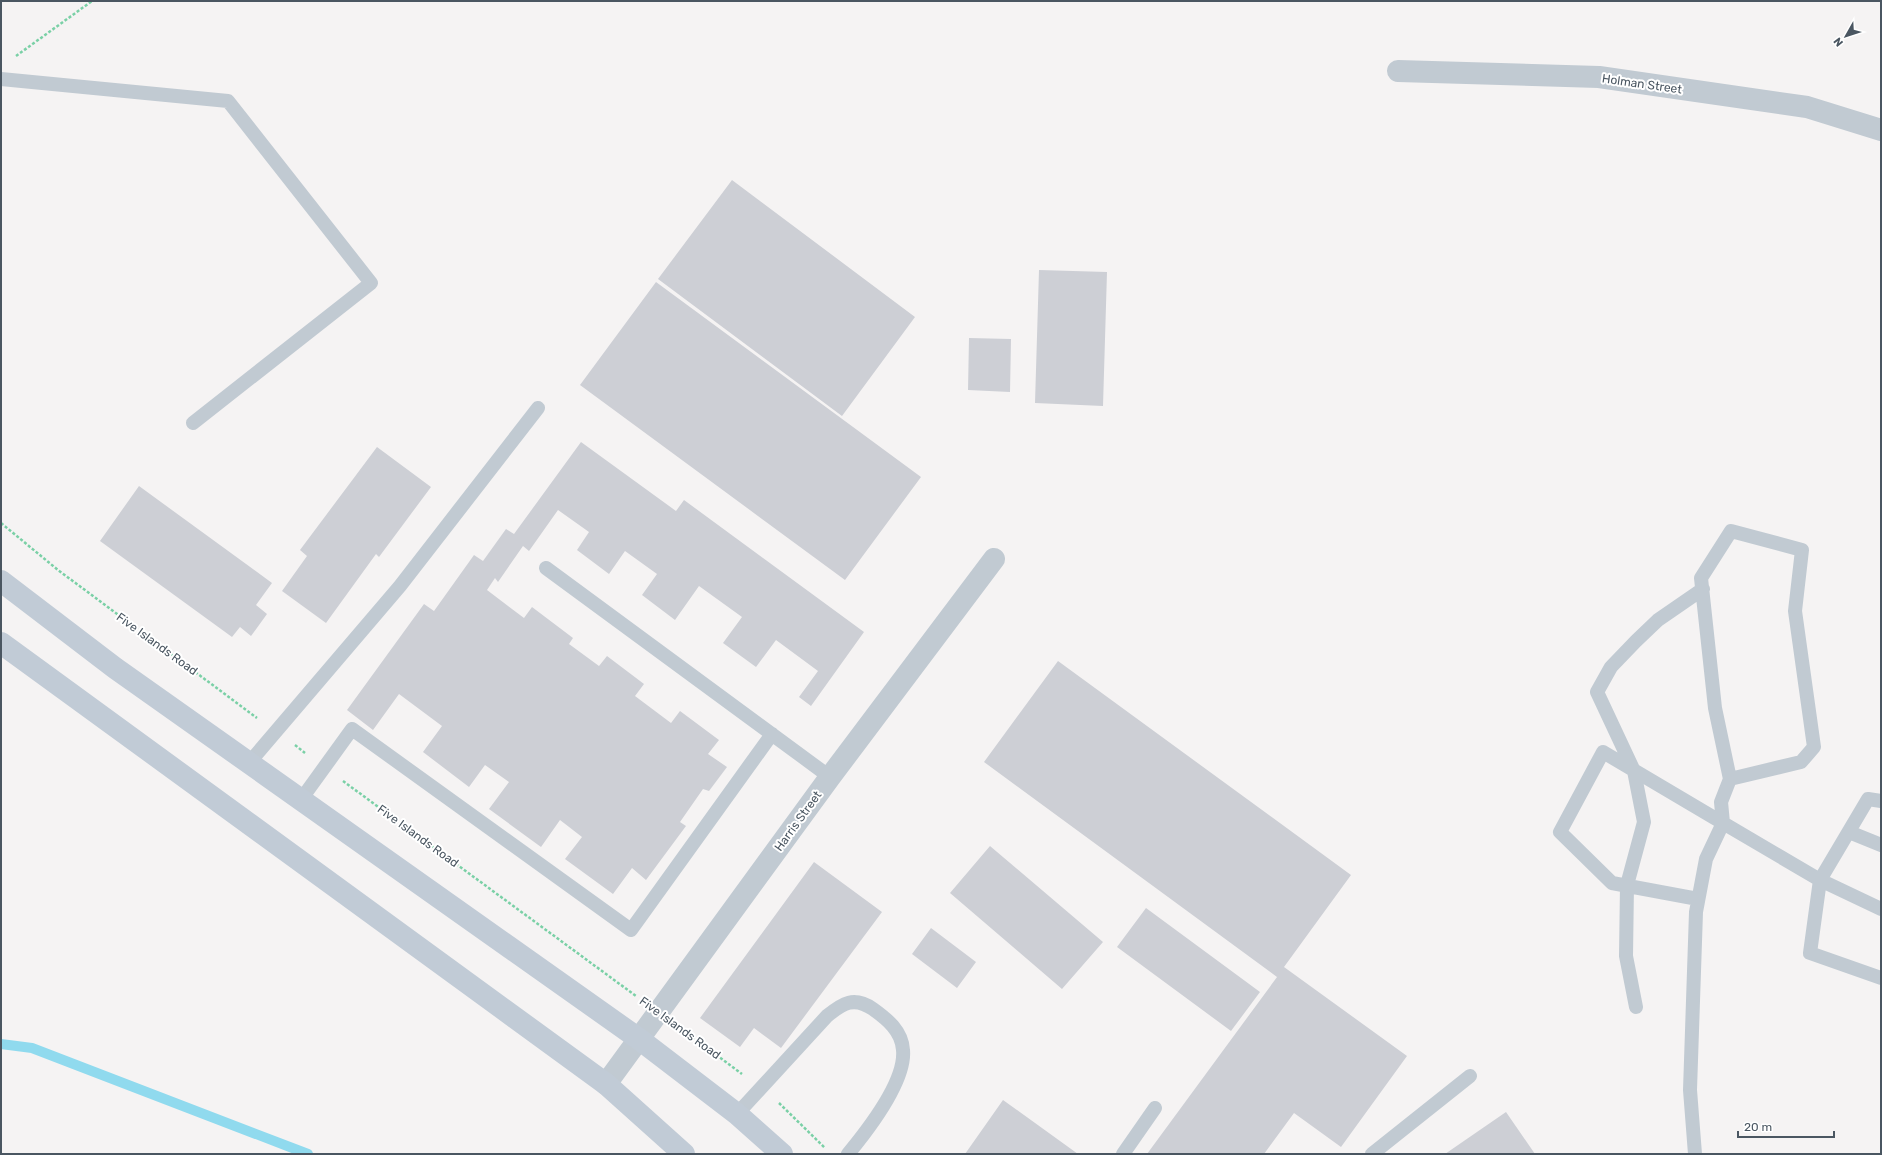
<svg xmlns="http://www.w3.org/2000/svg" width="1882" height="1155" viewBox="0 0 1882 1155" font-family="Rubik,sans-serif">
  <style>
    .lines { fill: none; stroke-linecap: round; stroke-linejoin: round }
    .stream { stroke: #90daee; stroke-width: 10 }
    .building { fill: #cdcfd5 }
    .path { stroke: #7ad0a6; stroke-width: 2.5; stroke-dasharray: 3 2; stroke-linecap: butt }
    .service { stroke: #c1cad2; stroke-width: 14 }
    .minor { stroke: #c1cad2; stroke-width: 22 }
    .secondary { stroke: #c1cbd6; stroke-width: 22 }
    .labels { text-anchor: middle; stroke-width: 4; stroke-linejoin: round; paint-order: stroke }
    .street-label { font-size: 12px; fill: #4a5661; stroke: #fff }
  </style>
  <rect width="100%" height="100%" fill="#f5f3f3"/>
  <g class="lines">
    <!-- stream -->
    <path class="stream" d="M1 1044 32 1048 308 1154"/>
  </g>
  <!-- building -->
  <path class="building" d="M732 180 915 317 842 416 658 279Z
    M1039 270 1107 272 1103 406 1035 403Z
    M656 282 921 477 845 580 580 385Z
    M969 338 1011 339 1010 392 968 390Z
    M581 442 676 511 684 500 864 632 811 706 799 697 818 671 776 640 756 667 723 643 742 617 699 586 675 620 642 595 657 574 625 551 609 574 577 550 589 532 558 510 529 551 523 546 498 582 495 578 487 590 524 618 532 607 573 638 569 644 599 666 607 656 644 684 635 696 671 723 680 711 719 740 708 754 727 767 709 791 703 789 680 822 686 826 646 880 632 868 613 894 565 859 582 837 560 820 541 847 489 809 509 782 485 765 469 787 423 752 442 726 399 694 373 730 347 710 424 604 434 611 474 555 483 561 506 529 514 534Z
    M377 447 431 487 379 557 376 554 326 623 282 591 307 556 300 550Z
    M139 486 272 583 256 605 267 614 251 636 240 627 232 637 100 541Z
    M1058 661 1351 875 1284 967 1407 1056 1341 1147 1294 1113 1264 1154H1147L1280 973 1277 977 984 762Z
    M990 846 1103 942 1062 989 950 893Z
    M814 862 882 912 781 1048 754 1028 740 1047 700 1018Z
    M1146 908 1260 992 1231 1031 1117 947Z
    M931 928 976 962 957 988 912 954Z
    M1003 1100 1078 1154H965Z
    M1506 1112 1535 1154H1445Z"/>
  <g class="lines">
    <!-- path -->
    <path class="path" d="M16 56 92 1
      M1 523 58 570 257 718
      M295 745 305 753
      M343 781 636 996
      M680 1028 742 1074
      M779 1103 825 1148"/>
    <!-- service -->
    <path class="service" d="M1 79 228 101 371 283 193 423
      M546 568 830 777
      M249 763 400 586 538 408
      M300 801 352 729 631 930 772 734
      M1881 801 1868 799 1820 880 1810 953 1881 978
      M1723 823 1721 802 1730 779 1715 708 1701 578 1731 531 1802 550 1795 611 1814 747 1801 762 1730 779
      M1849 832 1881 845
      M1698 899 1612 883 1560 832 1603 752 1723 823
      M1636 1007 1626 956 1627 885 1644 822 1634 771 1597 692 1611 667 1636 641 1658 620 1703 589
      M737 1114 827 1016C843 1003 854 996 873 1009 887 1019 902 1031 903 1050 906 1081 867 1131 848 1154
      M1123 1154 1155 1108
      M1372 1154 1470 1076
      M1695 1154 1690 1090 1696 912 1706 859 1723 823 1820 880 1881 909"/>
    <!-- minor -->
    <path class="minor" d="M1398 71 1599 77 1807 107 1881 130
      M606 1084 830 777 994 559"/>
    <!-- secondary -->
    <path class="secondary" d="M1 581 115 668 639 1039 737 1114 782 1154
      M1 643 606 1084 684 1154"/>
  </g>
  <g class="labels">
    <!-- street labels -->
    <g class="street-label">
      <text transform="translate(1642 84) rotate(8)" y="4">Holman Street</text>
      <text transform="translate(157 644) rotate(36)" y="4">Five Islands Road</text>
      <text transform="translate(798 821) rotate(-54)" y="4">Harris Street</text>
      <text transform="translate(418 836) rotate(36)" y="4">Five Islands Road</text>
      <text transform="translate(680 1028) rotate(36)" y="4">Five Islands Road</text>
    </g>
  </g>
  <!-- border -->
  <rect width="1882" height="1155" fill="none" stroke="#4a5661" stroke-width="4"/>
  <!-- north arrow -->
  <g transform="translate(1846 36) rotate(231)" stroke="#ffffff" stroke-width="3" paint-order="stroke">
  <path d="M0-3L7 15L0 10L-7 15Z" fill="#4a5661"/>
  <text y="-6" font-size="11" font-weight="bold" text-anchor="middle" fill="#4a5661">N</text>
  </g>
  <!-- scale -->
  <path d="M1738 1131v6h96v-6" fill="none" stroke="#4a5661" stroke-width="2"/>
  <text x="1744" y="1131" font-size="12" fill="#4a5661" stroke="#ffffff" stroke-width="3" paint-order="stroke">20 m</text>
</svg>
